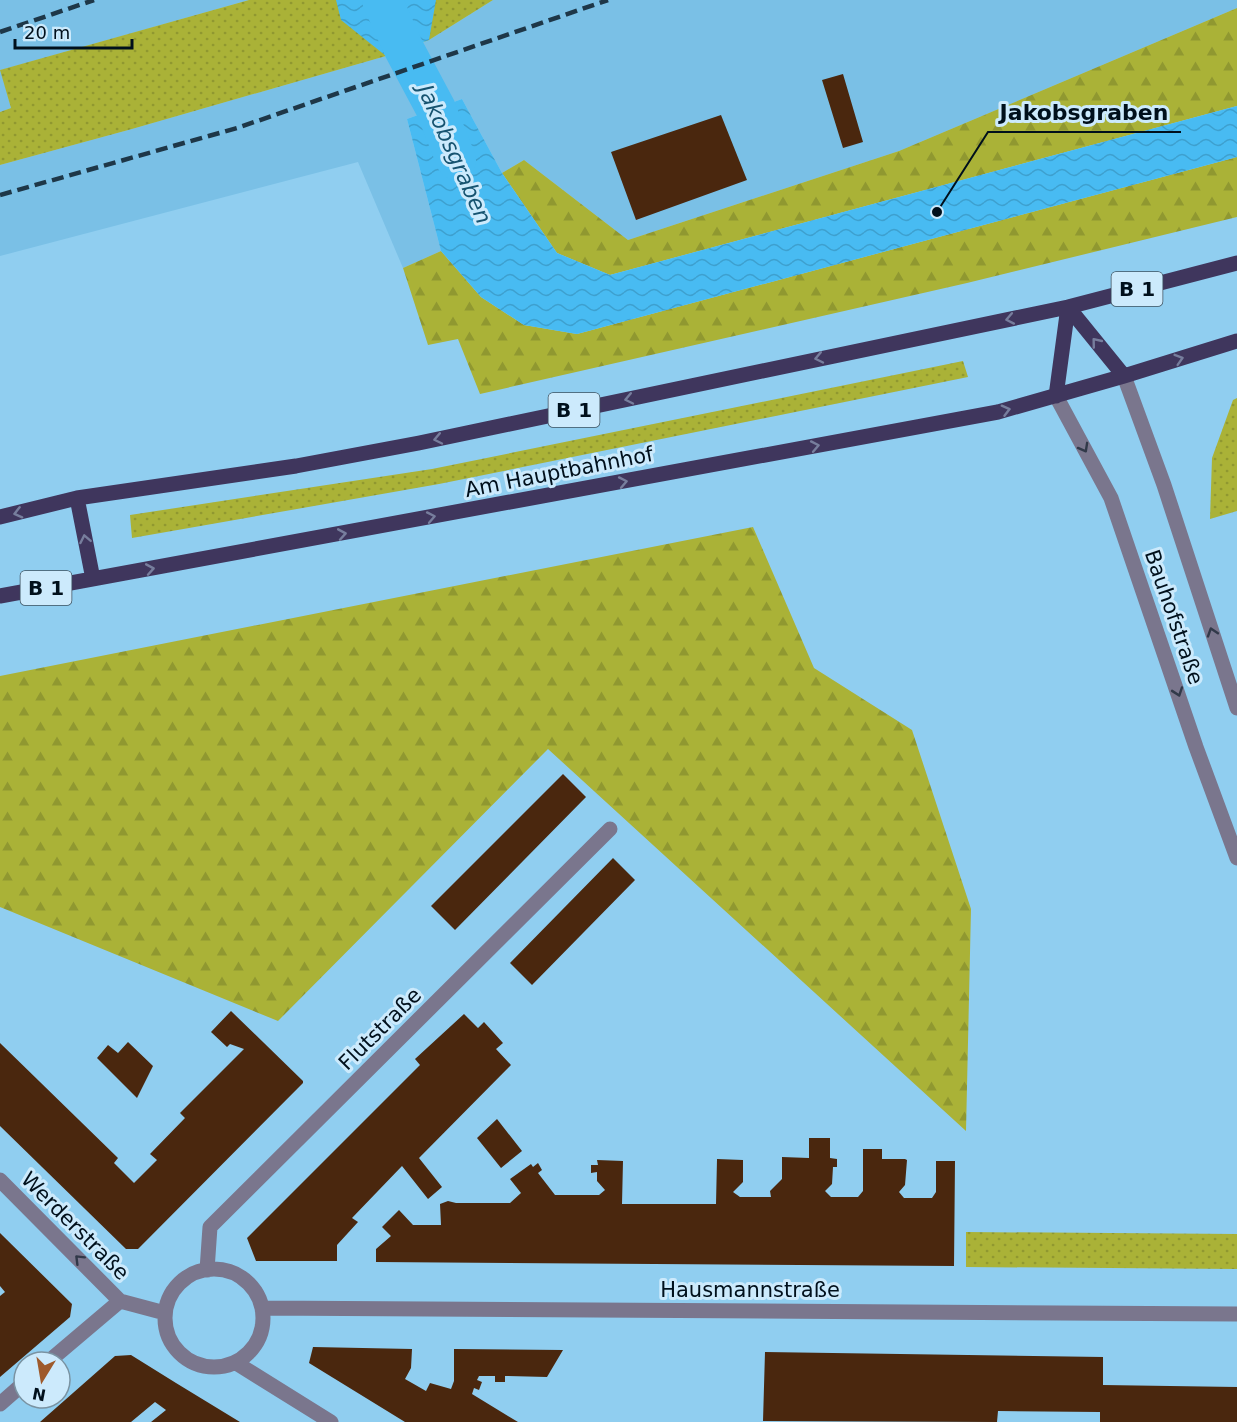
<svg xmlns="http://www.w3.org/2000/svg" width="1237" height="1422" viewBox="0 0 1237 1422" font-family="'DejaVu Sans',sans-serif">
  <style>
    .built { fill: #7ac0e6 }
    .grass { fill: url(#grass-dots) }
    .forest { fill: url(#forest-firs) }
    .water { fill: url(#water-waves) }
    .lines { fill: none; stroke-linecap: round; stroke-linejoin: round }
    .canal { stroke: #48bbf2; stroke-width: 40 }
    .building { fill: #4a270e }
    .minor { stroke: #7a768d; stroke-width: 15 }
    .major { stroke: #3f365d; stroke-width: 15 }
    .rail { stroke: #1e3748; stroke-width: 4.5; stroke-dasharray: 12 6; stroke-linecap: butt }
    .oneway { stroke: #777e9d }
    .oneway2 { stroke: #313949 }
    .labels { text-anchor: middle; stroke-width: 6; stroke-linejoin: round; paint-order: stroke }
    .shield { fill: #cceafc; stroke: #3d515f; stroke-width: 1.5 }
    .shield-label { font-size: 20px; font-weight: bold; fill: #00101c }
    .street-label { font-size: 21px; fill: #00101c; stroke: #cceafc }
    .water-label { font-size: 22px; font-style: italic; fill: #165370; stroke: #cceafc }
    .leader { fill: none; stroke: #00101c; stroke-width: 2 }
    .callout-dot { fill: #00101c; stroke: #cceafc; stroke-width: 2 }
    .callout-label { font-size: 22px; text-anchor: middle; font-weight: bold; fill: #00101c; stroke: #cceafc; stroke-width: 6; stroke-linejoin: round; paint-order: stroke }
  </style>
  <defs>
    <pattern id="grass-dots" width="8" height="8" patternUnits="userSpaceOnUse" patternTransform="scale(1.5)"><rect width="8" height="8" fill="#aab237"/><path d="M2 2h.1M6 6h.1" fill="none" stroke="#909830" stroke-width="1.8" stroke-linecap="round"/></pattern>
    <pattern id="forest-firs" width="22" height="20" patternUnits="userSpaceOnUse" patternTransform="scale(1.5)"><rect width="22" height="20" fill="#aab237"/><path d="M5 1l3.5 6h-7zM16 11l3.5 6h-7z" fill="#909830"/></pattern>
    <pattern id="water-waves" width="16" height="10" patternUnits="userSpaceOnUse" patternTransform="scale(1.5)"><rect width="16" height="10" fill="#48bbf2"/><path d="M0 5q4-4 8 0t8 0" fill="none" stroke="#3da0cf"/></pattern>
  </defs>
  <rect width="100%" height="100%" fill="#90cef0"/>
  <!-- built -->
  <path class="built" d="M0 0H249L1 70 11 108 0 112Z
    M493 0H1237V8L899 151 628 240 524 160 502 173 462 99 407 119 441 251 403 268 358 162 0 256V165L132 129 386 56 429 40Z"/>
  <!-- grass -->
  <path class="grass" d="M249 0H493L429 40 386 56 132 129 0 165V112L11 108 0 70Z
    M963 361 968 377 439 484 132 538 130 515 432 469Z
    M1237 398V511L1210 519 1212 458 1233 400Z
    M966 1232 1237 1234V1269L966 1267Z"/>
  <!-- forest -->
  <path class="forest" d="M1237 8V106L610 275 557 253 502 173 524 160 628 240 899 151Z
    M1237 157V217L967 283 480 394 458 339 428 345 403 268 441 251 481 297 524 325 577 334Z
    M753 527 814 668 912 730 971 909 966 1131 548 749 278 1021 0 907V676Z"/>
  <!-- water -->
  <path class="water" d="M336 0H436L429 40 386 56 341 20Z
    M462 99 502 173 557 253 610 275 1237 106V157L577 334 524 325 481 297 441 251 407 119Z"/>
  <g class="lines">
    <!-- canal -->
    <path class="canal" d="M382 0 404 49 436 109 456 160"/>
  </g>
  <!-- building -->
  <path class="building" d="M843 74 863 142 843 148 822 80Z
    M721 115 747 180 636 220 611 152Z
    M563 774 586 797 455 930 431 906Z
    M613 858 635 880 532 985 510 963Z
    M231 1011 303 1081V1083L138 1249H126L0 1126V1043L118 1158 114 1163 134 1183 157 1160 150 1154 185 1118 180 1113 244 1049 230 1044 227 1047 211 1032Z
    M464 1014 478 1028 484 1022 503 1043 496 1049 511 1065 419 1158 442 1187 428 1199 402 1166 352 1218 358 1222 337 1245V1261H256L247 1238 420 1065 415 1059Z
    M128 1042 153 1066 137 1098 97 1058 108 1045 118 1053Z
    M497 1119 522 1151 501 1168 477 1138Z
    M809 1138H830V1158L837 1159V1167H833L832 1184 825 1191 831 1197H858L863 1191V1149H882V1159H905L907 1160 905 1185 899 1192 904 1198H932L936 1192V1161H955L954 1266 376 1262V1249L391 1236 382 1227 399 1210 413 1225H441L440 1204 448 1201 456 1203H510L521 1193 510 1179 531 1164 533 1167 538 1163 542 1170 538 1173 555 1195H599L605 1190 597 1181V1172L591 1173V1165H598L597 1160 623 1161 622 1204H716L717 1159 743 1160V1182L733 1192 740 1197H771L770 1191 782 1179V1157L809 1158Z
    M0 1233 72 1304 70 1317 0 1377V1296L5 1292 0 1286Z
    M313 1347 412 1349 411 1368 405 1379 426 1391 430 1383 451 1389 454 1381V1349L563 1350 547 1377 505 1376V1382H495V1376H479L477 1380 482 1382 479 1390 474 1388 472 1394 518 1422H405L309 1363Z
    M765 1352 1103 1357V1385L1237 1387V1422H1100V1412L998 1411 997 1422 763 1421Z
    M131 1355 176 1383 240 1422H151L166 1410 155 1402 131 1422H40L115 1356Z"/>
  <g class="lines">
    <!-- minor -->
    <path class="minor" d="M1124 376 1164 485 1237 708
      M1056 396 1111 498 1196 747 1237 858
      M0 1180 120 1301
      M165 1318a49 49 0 1 1 98 0a49 49 0 1 1-98 0Z
      M207 1270 210 1227 610 829
      M262 1308 1237 1314
      M48 1362 120 1301 165 1313
      M236 1363 331 1422
      M0 1404 24 1383"/>
    <!-- major -->
    <path class="major" d="M1068 307 1124 376
      M1056 396 1068 307
      M77 498 93 579
      M0 517 77 498 296 466 419 443 1068 307 1237 263
      M0 596 998 412 1124 376 1237 341"/>
    <!-- rail -->
    <path class="rail" d="M0 32 94 0
      M0 195 237 128 608 0"/>
  </g>
  <!-- one-way arrows -->
  <defs><path id="oneway-chevron" d="M-2-3.5L2.5 0L-2 3.5" fill="none" stroke-width="1.6" stroke-linecap="round" stroke-linejoin="round" transform="scale(1.5)"/></defs>
  <g class="oneway">
    <use href="#oneway-chevron" transform="translate(1010 319) rotate(169)"/>
    <use href="#oneway-chevron" transform="translate(1096 342) rotate(-129)"/>
    <use href="#oneway-chevron" transform="translate(819 358) rotate(168)"/>
    <use href="#oneway-chevron" transform="translate(1179 359) rotate(-17)"/>
    <use href="#oneway-chevron" transform="translate(629 399) rotate(168)"/>
    <use href="#oneway-chevron" transform="translate(1006 410) rotate(-15)"/>
    <use href="#oneway-chevron" transform="translate(438 439) rotate(168)"/>
    <use href="#oneway-chevron" transform="translate(815 446) rotate(-11)"/>
    <use href="#oneway-chevron" transform="translate(623 482) rotate(-11)"/>
    <use href="#oneway-chevron" transform="translate(18 513) rotate(166)"/>
    <use href="#oneway-chevron" transform="translate(431 517) rotate(-11)"/>
    <use href="#oneway-chevron" transform="translate(342 534) rotate(-10)"/>
    <use href="#oneway-chevron" transform="translate(85 539) rotate(-101)"/>
    <use href="#oneway-chevron" transform="translate(150 569) rotate(-10)"/>
  </g>
  <g class="oneway2">
    <use href="#oneway-chevron" transform="translate(1084 448) rotate(61)"/>
    <use href="#oneway-chevron" transform="translate(1212 632) rotate(-108)"/>
    <use href="#oneway-chevron" transform="translate(1178 692) rotate(71)"/>
    <use href="#oneway-chevron" transform="translate(79 1259) rotate(-135)"/>
  </g>
  <g class="labels">
    <!-- shield labels -->
    <g class="shield">
      <rect x="1111.5" y="272" width="51" height="34" rx="4.5"/>
      <rect x="548.5" y="393" width="51" height="34" rx="4.5"/>
      <rect x="20.5" y="571" width="51" height="34" rx="4.5"/>
    </g>
    <g class="shield-label">
      <text x="1137" y="296">B 1</text>
      <text x="574" y="417">B 1</text>
      <text x="46" y="595">B 1</text>
    </g>
    <!-- street labels -->
    <g class="street-label">
      <text transform="translate(559 472) rotate(-11)" y="7">Am Hauptbahnhof</text>
      <text transform="translate(1174 617) rotate(71)" y="7">Bauhofstraße</text>
      <text transform="translate(380 1029) rotate(-45)" y="7">Flutstraße</text>
      <text transform="translate(75 1226) rotate(45)" y="7">Werderstraße</text>
      <text x="750" y="1297">Hausmannstraße</text>
    </g>
    <!-- water labels -->
    <g class="water-label">
      <text transform="translate(455 154) rotate(66)" y="8">Jakobsgraben</text>
    </g>
  </g>
  <!-- callouts -->
  <path class="leader" d="M937 212L988 132H1181"/>
  <circle class="callout-dot" cx="937" cy="212" r="6"/>
  <g class="callout-label">
    <text x="1084" y="120">Jakobsgraben</text>
  </g>
  <!-- north arrow -->
  <g transform="translate(42 1380) rotate(191)"><circle r="28" fill="#cceafc" stroke="#7a93a2" stroke-width="1.5"/>
  <path d="M0-4.5L10 22L0 15L-10 22Z" fill="#9e5a2b"/>
  <text y="-9" font-size="16" font-weight="bold" text-anchor="middle" fill="#00101c">N</text>
  </g>
  <!-- scale -->
  <path d="M15 39v9h117v-9" fill="none" stroke="#00101c" stroke-width="3"/>
  <text x="24" y="39" font-size="18" fill="#00101c" stroke="#cceafc" stroke-width="4.5" paint-order="stroke">20 m</text>
</svg>
